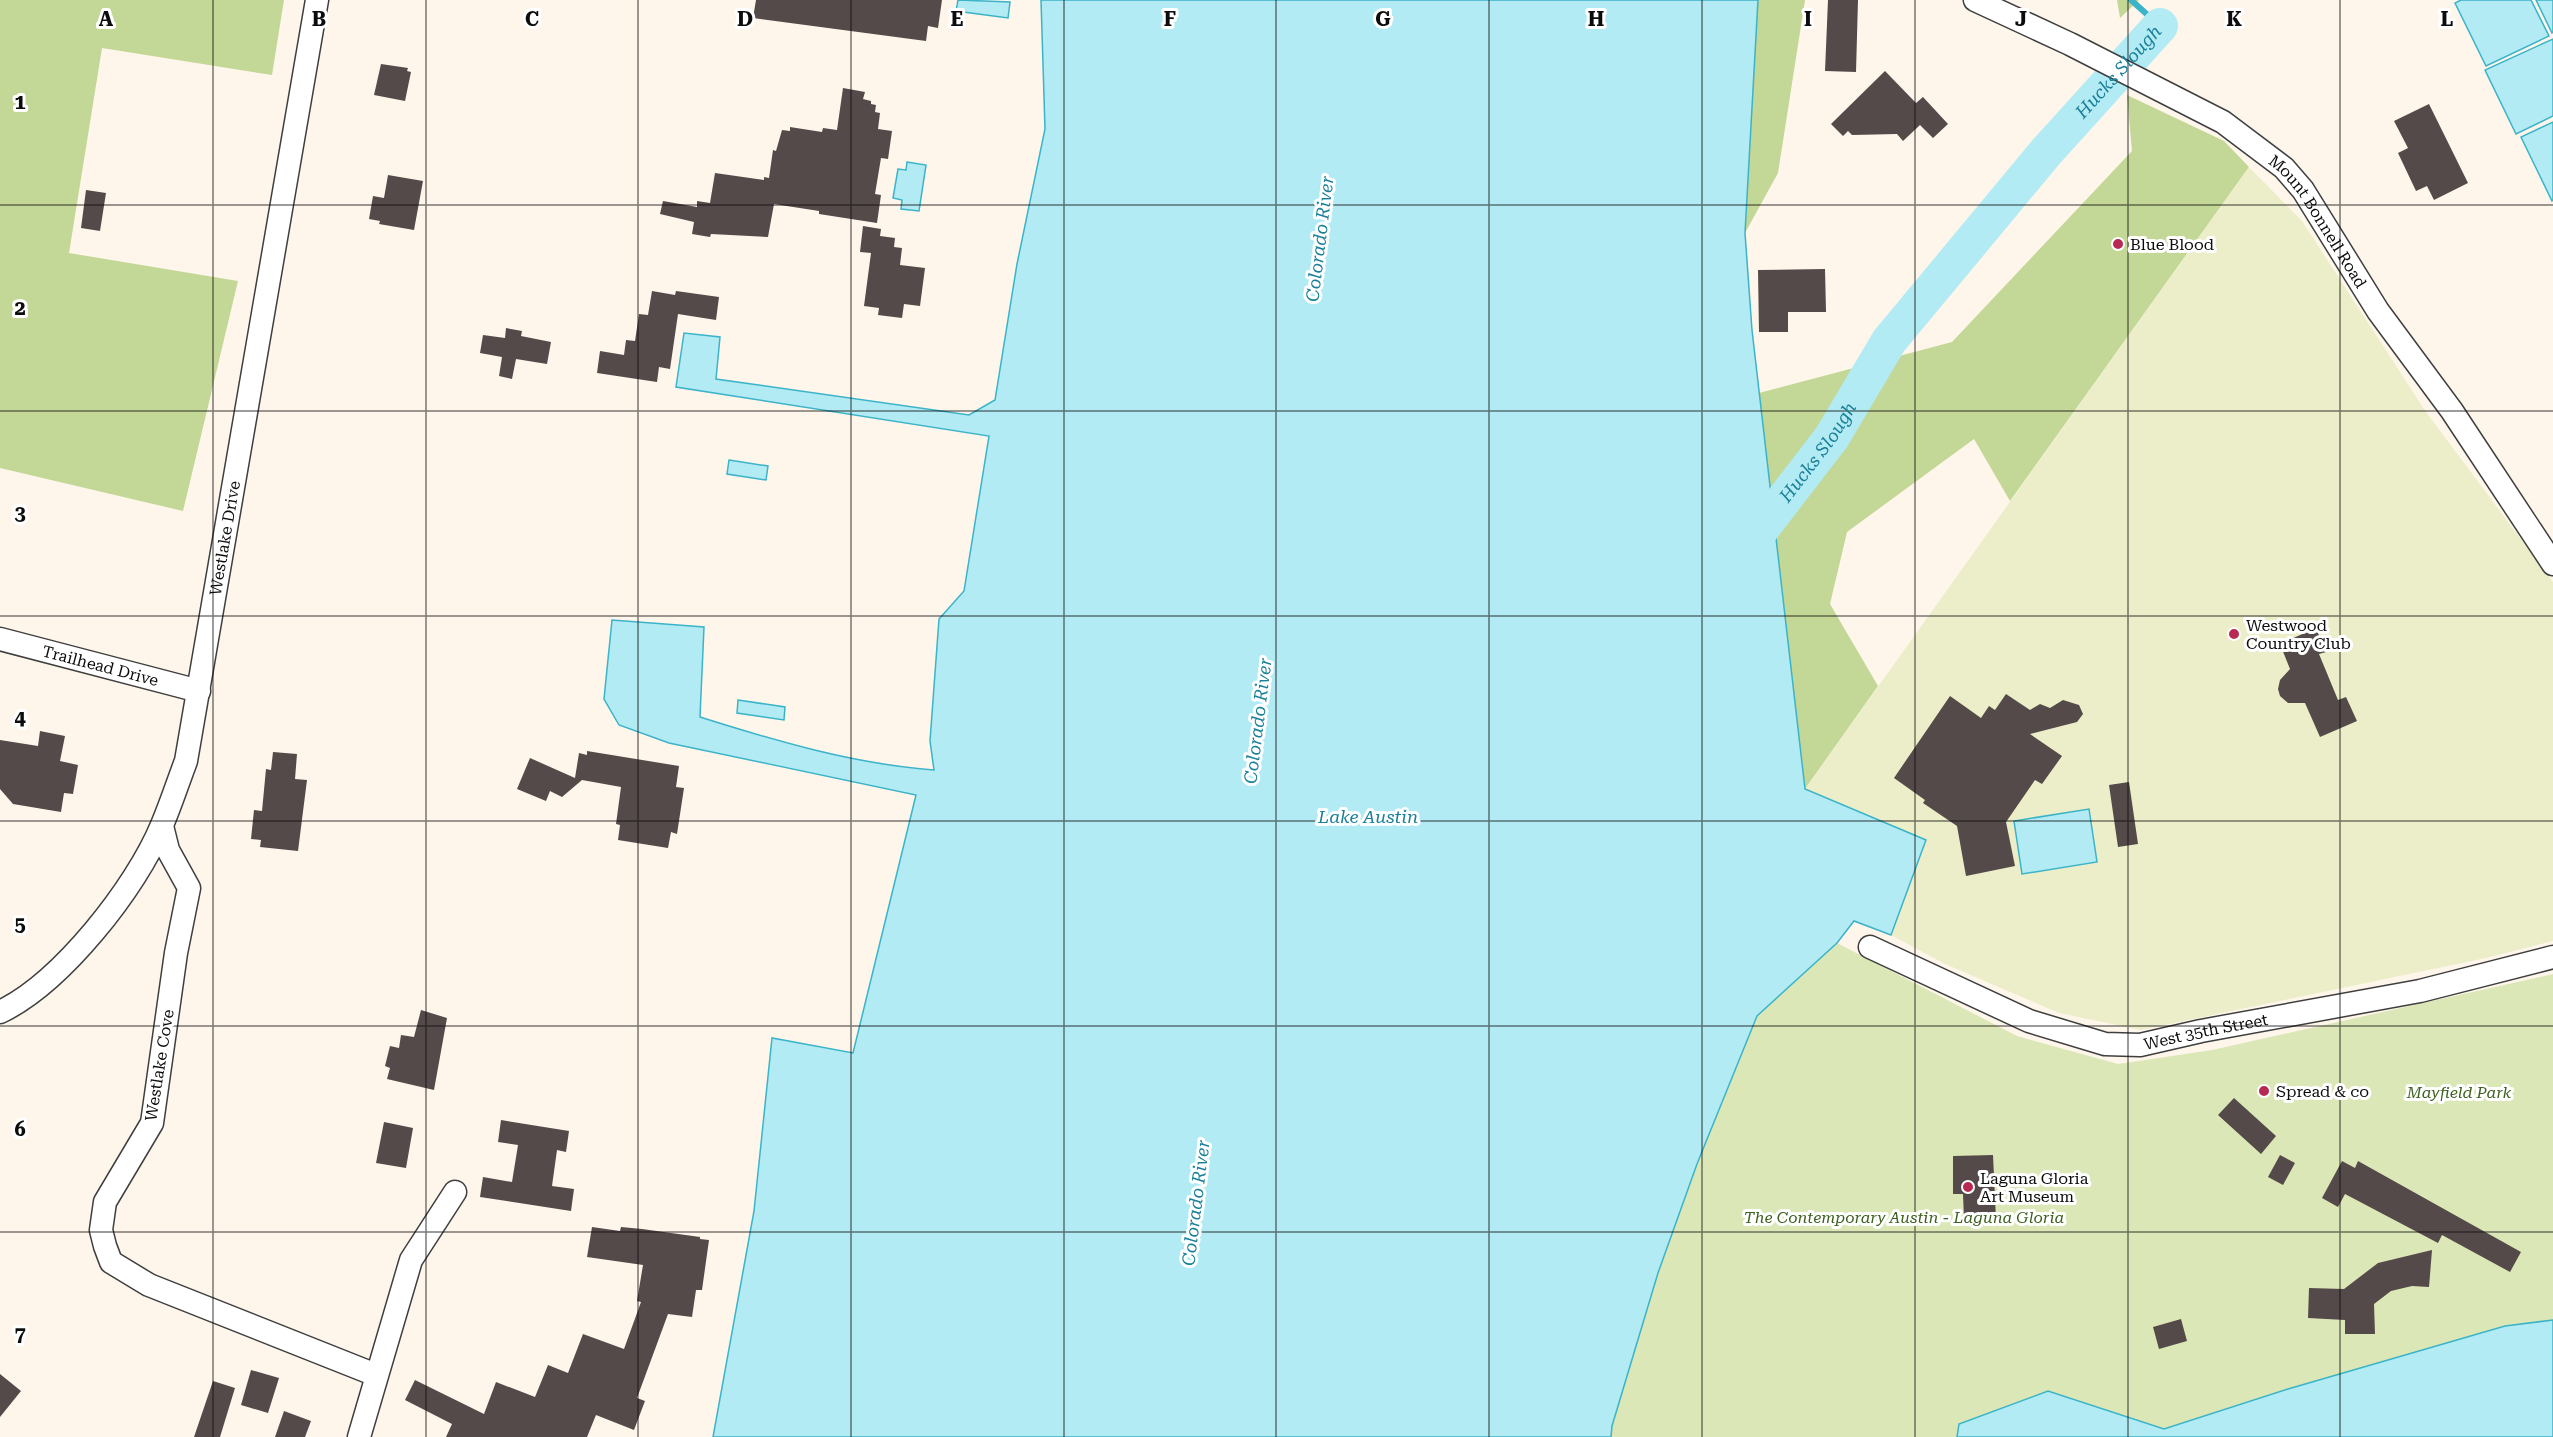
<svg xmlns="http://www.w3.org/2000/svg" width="2553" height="1437" viewBox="0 0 2553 1437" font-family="'Roboto Serif',serif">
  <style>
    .green { fill: #dce7b7 }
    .forest { fill: #c3d796 }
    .pitch { fill: #ebeec8 }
    .water { fill: #b2ebf4; stroke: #3bb3c8; stroke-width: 1.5 }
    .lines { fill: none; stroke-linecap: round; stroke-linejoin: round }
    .stream { stroke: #3bb3c8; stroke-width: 6 }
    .river { stroke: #b2ebf4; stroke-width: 36 }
    .building { fill: #544a49 }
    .minor-casing { stroke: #3f3f3f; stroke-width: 25 }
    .minor { stroke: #fff; stroke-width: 22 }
    .grid { fill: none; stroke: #0c0c0c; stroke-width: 1.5; stroke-opacity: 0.55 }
    .poi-dot { fill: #b72953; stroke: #fff; stroke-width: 2 }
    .labels { text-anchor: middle; stroke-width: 6; stroke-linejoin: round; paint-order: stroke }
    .street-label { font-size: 16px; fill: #0c0c0c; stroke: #fff }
    .poi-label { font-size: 16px; fill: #0c0c0c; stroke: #fff; text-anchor: start }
    .park-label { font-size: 16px; font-style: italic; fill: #3d611f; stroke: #fff }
    .water-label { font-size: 18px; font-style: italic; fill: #1a8099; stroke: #fff }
    .grid-label { font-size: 20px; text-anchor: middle; font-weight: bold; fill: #0c0c0c; stroke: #fff; stroke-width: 6; stroke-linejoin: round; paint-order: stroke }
  </style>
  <rect width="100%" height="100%" fill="#fef6eb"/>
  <!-- green -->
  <path class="green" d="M1837 943 2017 1036 2118 1064 2212 1050 2553 974V1320L2505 1326 2288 1389 2164 1429 2048 1391 1959 1424 1957 1437H1611L1612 1426 1658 1273 1697 1164 1757 1016Z"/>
  <!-- forest -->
  <path class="forest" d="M0 0H284L272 75 102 48 69 253 238 281 183 511 0 468Z
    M1758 0H1805L1778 173 1745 233Z
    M2117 0H2139L2120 18Z
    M2127 95 2224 141 2249 167 2010 501 1974 439 1847 532 1830 604 1878 686 1805 789 1759 393 1952 342 2132 151Z"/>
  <!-- pitch -->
  <path class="pitch" d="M2249 167 2302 221 2426 412 2553 582V941L2486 958 2141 1030 2059 1013 1945 964 1891 935 1926 840 1805 789Z"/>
  <!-- water -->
  <path class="water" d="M958 0 1010 2 1008 18 956 11Z
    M1041 0H1758L1745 233 1752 330 1805 789 1926 840 1891 935 1854 921 1837 943 1757 1016 1697 1164 1658 1273 1612 1426 1611 1437H713L754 1211 772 1038 853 1053 916 795 669 743 619 725 604 699 612 620 704 627 700 717C776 741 854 764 934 770L930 741 939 619 964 591 989 436 676 387 684 333 720 337 716 379 969 415 995 400 1017 264 1045 129Z
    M2461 0H2531L2549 36 2486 66 2455 3Z
    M2536 0H2553V32L2552 33Z
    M2553 39V116L2516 134 2485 70Z
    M2553 122V200L2552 201 2521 137Z
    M907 162 926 165 919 211 901 209 902 200 893 198 898 169 906 170Z
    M729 460 768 466 766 480 727 474Z
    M738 700 785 707 784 720 737 713Z
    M2089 809 2097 862 2022 874 2014 821Z
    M2553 1320V1437H1957L1959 1424 2048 1391 2164 1429 2288 1389 2505 1326Z"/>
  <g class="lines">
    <!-- stream -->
    <path class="stream" d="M2131 0 2160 26"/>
    <!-- river -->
    <path class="river" id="s1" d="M1739 549 1752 541 1832 437 1889 341 2046 152 2160 26"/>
  </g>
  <!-- building -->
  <path class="building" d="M756 0H942L938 28 928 26 926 41 753 18Z
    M1828 0H1858L1856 72 1825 71Z
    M381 64 408 68 407 71 411 72 405 101 374 95Z
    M1885 71 1916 103 1923 97 1948 124 1933 138 1920 125 1903 141 1897 134 1852 135 1848 131 1843 136 1831 124Z
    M843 88 865 92 863 99 871 101V104L876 105 875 112 880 113 878 129 892 131 888 159 881 158 875 194 881 195 877 223 819 214V211L774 204 768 237 711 234 710 237 692 234 694 222 660 214 663 201 697 207V201L710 203 715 173 764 180V177L769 178 773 150 776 151 782 130 790 131V127L822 132 823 128 837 130Z
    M2429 104 2468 183 2434 200 2427 186 2416 191 2398 153 2408 148 2394 121Z
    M388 175 423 181 414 230 379 224 380 221 369 219 373 196 384 198Z
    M86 190 106 193 100 231 81 228Z
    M863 226 881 229 880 236 895 238 894 247 902 248 900 265 925 268 920 306 904 304 902 318 878 315 879 308 864 306 871 253 860 252Z
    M1825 269 1826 312H1788V332H1759L1758 270Z
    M652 291 675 295 676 291 719 297 716 320 678 314 670 369 659 367 657 382 597 373 600 351 624 355 626 340 635 341 639 314 648 315Z
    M506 328 522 331 521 336 551 342 547 364 516 359 512 379 499 376 502 357 480 353 483 335 505 338Z
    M2316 628 2326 652 2319 654 2338 700 2346 697 2357 721 2320 737 2305 703H2288L2280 696 2278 689 2280 680 2290 669 2280 644Z
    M2006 694 2030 710 2040 704 2050 708 2063 700 2079 705 2083 714 2077 722 2030 734 2062 756 2042 784 2035 780 2006 822 2015 866 1966 876 1957 826 1923 803 1925 800 1894 778 1950 696 1981 718 1989 706 1995 710Z
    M40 731 65 736 60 761 78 765 73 794 64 793 61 812 13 804 0 789V740L38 746Z
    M587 751 679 766 676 787 684 788 677 834 671 832 668 848 618 840 620 825 616 824 621 787 582 780 562 797 550 791 546 801 517 789 530 758 575 778 579 753 587 755Z
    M273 752 297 754 295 779 307 780 298 851 260 847 261 840 251 839 254 810 262 811 266 769 271 770Z
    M2129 782 2138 844 2118 847 2109 785Z
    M421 1010 447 1018 434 1090 387 1079 390 1068 385 1066 390 1046 399 1048 401 1035 414 1037Z
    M2234 1098 2276 1136 2261 1154 2218 1115Z
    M501 1120 569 1131 566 1152 557 1150 552 1186 574 1189 571 1211 480 1197 483 1177 512 1182 518 1145 498 1142Z
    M384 1122 413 1128 406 1168 376 1163Z
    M1993 1155 1996 1219H1964L1963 1194H1953V1156Z
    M2280 1155 2295 1163 2283 1185 2268 1177Z
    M2342 1161 2355 1168 2358 1161 2521 1252 2510 1272 2442 1235 2438 1243 2345 1194 2338 1207 2322 1198Z
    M592 1227 620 1231 621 1227 642 1229 700 1237V1239L709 1240 702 1290H696L692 1317 668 1314 637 1398 645 1401 634 1430 596 1415 587 1437H446L452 1424 405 1400 415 1380 484 1414 496 1382 535 1397 548 1365 568 1373 583 1334 624 1349 641 1302 637 1301 643 1265 587 1257Z
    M2432 1250 2429 1287 2412 1286 2391 1291 2374 1304 2375 1334H2345V1320L2308 1318 2309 1288 2344 1289 2378 1263Z
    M2181 1319 2187 1341 2159 1349 2153 1327Z
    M251 1370 279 1378 268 1413 241 1405Z
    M0 1374 21 1391 0 1417Z
    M213 1381 235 1388 220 1437H194Z
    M284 1411 311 1421 305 1437H275Z"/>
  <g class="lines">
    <defs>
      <g id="minor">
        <path id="s2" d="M1975 0 2070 44 2223 122 2284 168 2303 190 2378 311 2452 411 2553 564"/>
        <path id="s3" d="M0 639 199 691"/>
        <path d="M162 826 168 850 189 888 176 953 152 1123 105 1202 101 1230 105 1246 111 1262 149 1285 376 1375"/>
        <path id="s4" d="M1870 947 2029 1021 2105 1044 2140 1045 2201 1031 2420 991 2553 957"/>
        <path id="s5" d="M0 1012C61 983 136 888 162 825 171 804 178 782 186 761L317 0"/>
        <path d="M359 1437 411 1260 455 1192"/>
      </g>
    </defs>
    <!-- minor casing -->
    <use href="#minor" class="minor-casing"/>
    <!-- minor -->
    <use href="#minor" class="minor"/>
  </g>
  <!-- grid -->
  <path class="grid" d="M213 0V1437M426 0V1437M638 0V1437M851 0V1437M1064 0V1437M1276 0V1437M1489 0V1437M1702 0V1437M1915 0V1437M2128 0V1437M2340 0V1437M0 205H2553M0 411H2553M0 616H2553M0 821H2553M0 1026H2553M0 1232H2553"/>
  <!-- markers -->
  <g class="poi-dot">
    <circle cx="2118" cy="244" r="6"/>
    <circle cx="2234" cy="634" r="6"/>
    <circle cx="2264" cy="1091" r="6"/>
    <circle cx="1968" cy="1187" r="6"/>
  </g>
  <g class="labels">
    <!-- street labels -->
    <g class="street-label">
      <text dy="6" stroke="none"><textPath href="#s2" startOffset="416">Mount Bonnell Road</textPath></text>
      <text dy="6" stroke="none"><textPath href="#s5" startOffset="546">Westlake Drive</textPath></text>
      <text dy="6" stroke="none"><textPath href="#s3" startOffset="104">Trailhead Drive</textPath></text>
      <text dy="6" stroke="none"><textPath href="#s4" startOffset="357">West 35th Street</textPath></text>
      <text transform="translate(159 1065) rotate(-81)" y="6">Westlake Cove</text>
    </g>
    <!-- poi labels -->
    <g class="poi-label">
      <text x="2130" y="250">Blue Blood</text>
      <text x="2246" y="631">Westwood<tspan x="2246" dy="18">Country Club</tspan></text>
      <text x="2276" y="1097">Spread &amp; co</text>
      <text x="1980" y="1184">Laguna Gloria<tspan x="1980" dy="18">Art Museum</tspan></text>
    </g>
    <!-- park labels -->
    <g class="park-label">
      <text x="2459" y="1098">Mayfield Park</text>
      <text x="1904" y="1223">The Contemporary Austin - Laguna Gloria</text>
    </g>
    <!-- water labels -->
    <g class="water-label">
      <text dy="6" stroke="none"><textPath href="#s1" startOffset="612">Hucks Slough</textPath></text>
      <text transform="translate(1320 239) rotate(-83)" y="6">Colorado River</text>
      <text dy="6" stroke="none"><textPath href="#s1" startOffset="126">Hucks Slough</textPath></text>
      <text transform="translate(1258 721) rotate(-83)" y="6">Colorado River</text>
      <text x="1368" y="823">Lake Austin</text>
      <text transform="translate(1196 1203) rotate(-83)" y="6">Colorado River</text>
    </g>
  </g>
  <g class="grid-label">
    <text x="106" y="26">A</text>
    <text x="319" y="26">B</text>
    <text x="532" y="26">C</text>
    <text x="745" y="26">D</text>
    <text x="957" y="26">E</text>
    <text x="1170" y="26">F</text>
    <text x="1383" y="26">G</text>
    <text x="1596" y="26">H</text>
    <text x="1808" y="26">I</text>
    <text x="2021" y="26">J</text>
    <text x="2234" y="26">K</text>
    <text x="2447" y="26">L</text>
    <text x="20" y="109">1</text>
    <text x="20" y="315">2</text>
    <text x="20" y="520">3</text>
    <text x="20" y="725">4</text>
    <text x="20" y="931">5</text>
    <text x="20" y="1136">6</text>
    <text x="20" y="1341">7</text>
  </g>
</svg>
